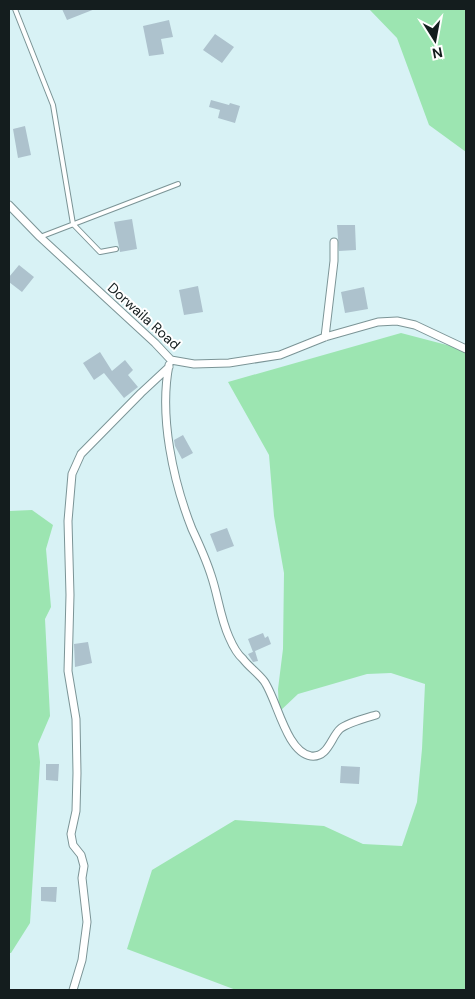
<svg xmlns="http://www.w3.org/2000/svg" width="475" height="999" viewBox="0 0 475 999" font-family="'DM Sans',sans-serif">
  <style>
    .green { fill: #9ce5b1 }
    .building { fill: #adc2cd }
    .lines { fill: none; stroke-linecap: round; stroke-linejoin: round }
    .lane-casing { stroke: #7b9496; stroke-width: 6 }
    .street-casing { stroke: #7b9496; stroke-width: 9 }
    .lane { stroke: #fff; stroke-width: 4 }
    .street { stroke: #fff; stroke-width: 7 }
    .labels { text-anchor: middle; stroke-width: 4; stroke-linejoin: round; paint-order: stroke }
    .street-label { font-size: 14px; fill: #141d1e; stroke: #fff }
  </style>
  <rect width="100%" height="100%" fill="#d8f2f5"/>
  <!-- green -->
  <path class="green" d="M369 9H466V152L429 125 397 38Z
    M401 333 466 350V990H236L127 949 152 870 235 820 324 826 363 844 402 846 417 802 422 749 425 684 391 673 367 674 298 694 279 712 278 689 283 649 284 573 274 516 269 455 228 382Z
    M32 510 53 525 46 549 51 607 45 619 50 716 38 744 40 762 30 923 11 953H9V511Z"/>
  <!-- building -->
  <path class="building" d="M62 9H95L67 20Z
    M169 20 173 37 161 39 164 54 149 56 143 26Z
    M215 34 234 47 222 63 203 50Z
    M211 100 229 105 230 103 240 106 235 123 218 118 220 110 209 107Z
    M25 126 31 155 18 158 13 129Z
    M132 219 137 249 120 252 114 222Z
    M337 225H355L356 250 339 251Z
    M19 265 34 277 22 292 9 282V277Z
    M198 286 203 312 184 315 179 290Z
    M364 287 368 309 345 313 341 292Z
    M100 352 112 371 125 360 133 370 128 375 138 387 124 398 104 373 94 380 83 363Z
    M183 435 193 453 182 459 175 446 174 440Z
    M227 528 234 546 217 552 210 534Z
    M263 633 265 638 268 636 271 644 253 652 248 639Z
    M88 642 92 663 75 667 74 644Z
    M255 651 258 661 253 662 248 654Z
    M46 764H59L58 781 46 780Z
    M341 766 360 767 359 784 340 783Z
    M41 887H57L56 902 41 901Z"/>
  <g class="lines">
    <defs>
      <path id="lane" d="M15 9 53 105 73 224 100 252 116 249
        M40 237 178 184"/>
      <path id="street" d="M9 205 40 237 155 343 171 360 194 364 229 363 280 355 325 337 378 322 397 321 415 325 466 349
        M325 337 334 261V242
        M169 365C159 416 173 481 192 529 199 544 206 559 211 575 218 595 220 617 229 637 232 644 237 654 243 659 249 667 258 673 264 681 277 699 286 752 311 756 328 758 331 737 340 729 347 723 366 718 376 715
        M73 990 82 960 87 922 82 878 84 866 81 855 73 845 71 834 76 811 77 773 76 719 68 671 70 595 68 521 72 474 81 454 141 393 169 367"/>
    </defs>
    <!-- lane casing -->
    <use href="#lane" class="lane-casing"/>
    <!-- street casing -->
    <use href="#street" class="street-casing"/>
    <!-- lane -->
    <use href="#lane" class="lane"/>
    <!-- street -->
    <use href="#street" class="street"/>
  </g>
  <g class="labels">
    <!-- street labels -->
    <g class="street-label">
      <text transform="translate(144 316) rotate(42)" y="5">Dorwaila Road</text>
    </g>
  </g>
  <!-- border -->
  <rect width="475" height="999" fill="none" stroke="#141d1e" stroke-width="20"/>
  <!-- north arrow -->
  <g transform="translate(435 40) rotate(169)" stroke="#ffffff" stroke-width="4" paint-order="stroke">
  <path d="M0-4L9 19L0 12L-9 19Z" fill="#141d1e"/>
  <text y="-8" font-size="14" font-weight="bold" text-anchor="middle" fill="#141d1e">N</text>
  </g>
</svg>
